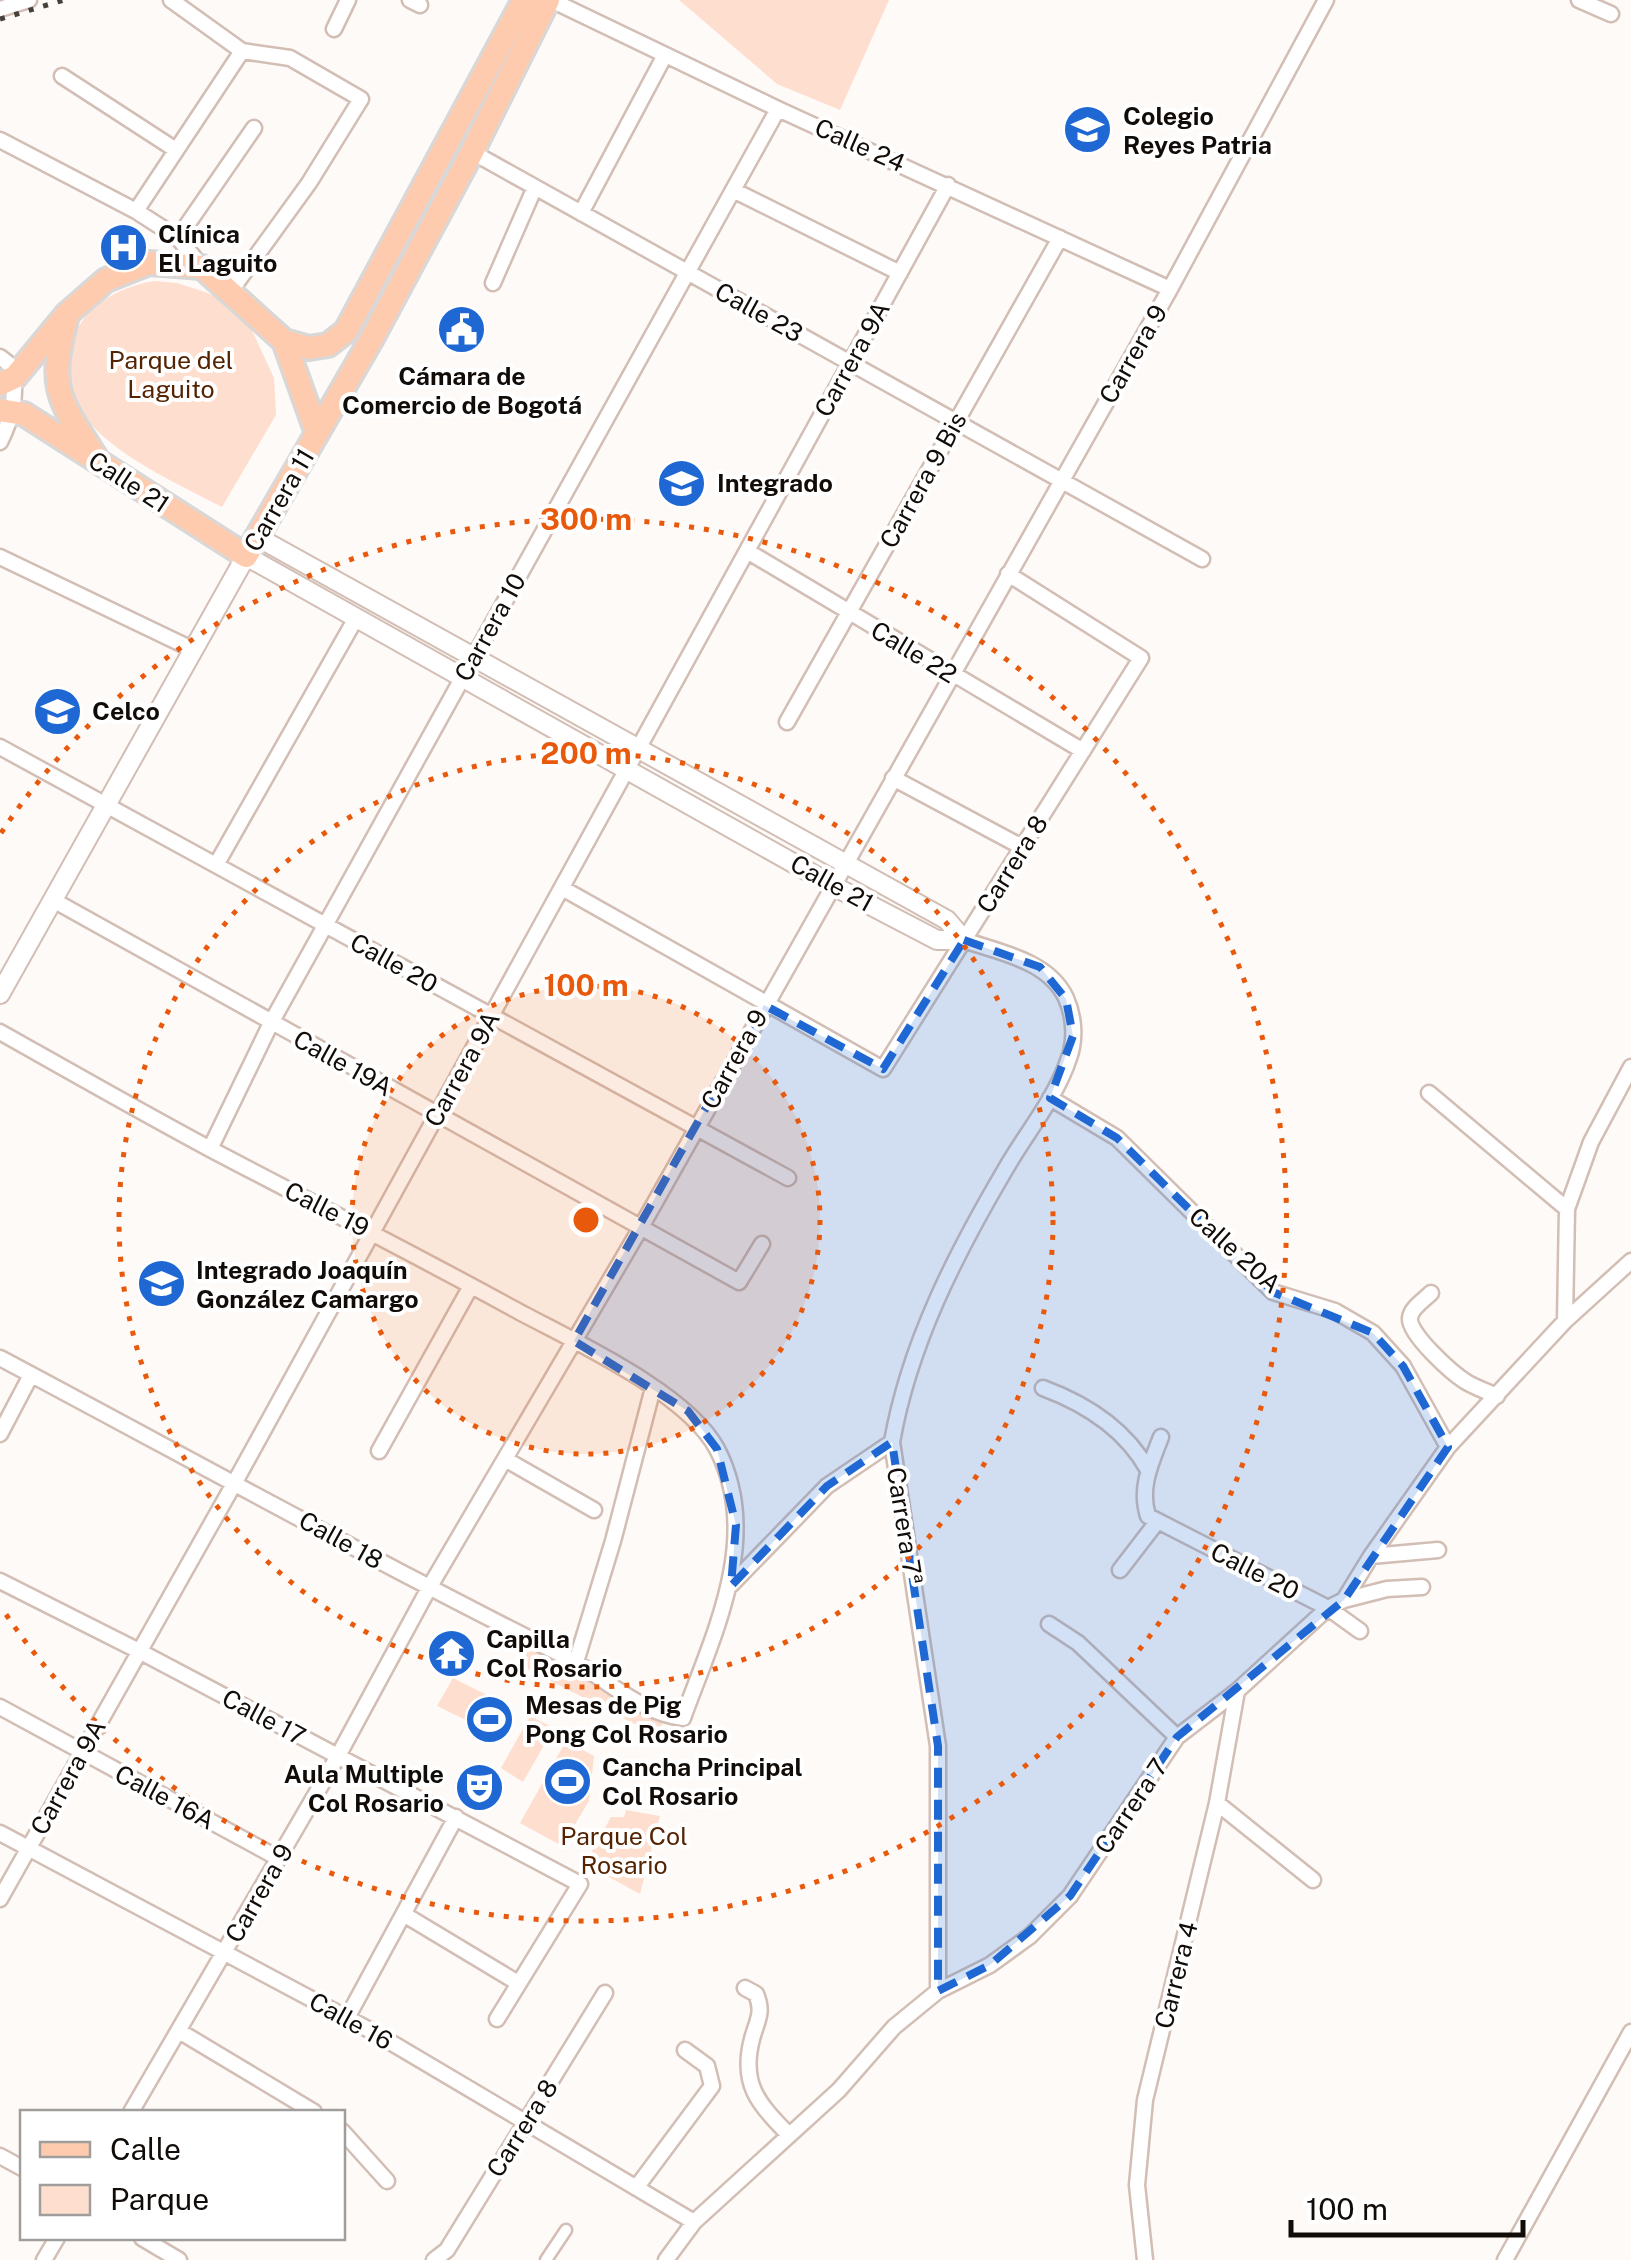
<svg xmlns="http://www.w3.org/2000/svg" width="1631" height="2260" viewBox="0 0 1631 2260" font-family="'Public Sans',sans-serif">
  <style>
    .green { fill: #fedfcf }
    .lines { fill: none; stroke-linecap: round; stroke-linejoin: round }
    .pedestrian-casing { stroke: #d2beb4; stroke-width: 15 }
    .minor-casing { stroke: #d2beb4; stroke-width: 19 }
    .tertiary-casing { stroke: #d2beb4; stroke-width: 22 }
    .primary-casing { stroke: #d9d8d8; stroke-width: 28 }
    .pedestrian { stroke: #fff; stroke-width: 10 }
    .minor { stroke: #fff; stroke-width: 14 }
    .tertiary { stroke: #fff; stroke-width: 18 }
    .primary { stroke: #ffcbaf; stroke-width: 22 }
    .rail { stroke: #453f3c; stroke-width: 5; stroke-dasharray: 5 10; stroke-linecap: butt }
    .marked { fill: #1f68d4; fill-opacity: 0.2; stroke: #1f68d4; stroke-width: 8; stroke-dasharray: 20 12; stroke-linejoin: round }
    .ring { fill: none; stroke: #e8590c; stroke-width: 5; stroke-dasharray: 5 10 }
    .labels { text-anchor: middle; stroke-width: 8; stroke-linejoin: round; paint-order: stroke }
    .poi-label { font-size: 25px; font-weight: bold; fill: #120c09; stroke: #fff; text-anchor: start }
    .street-label { font-size: 25px; fill: #120c09; stroke: #fff }
    .park-label { font-size: 25px; fill: #542301; stroke: #fff }
    .centre { fill: #e8590c; stroke: #fff; stroke-width: 5 }
    .ring-label { font-size: 30px; text-anchor: middle; font-weight: bold; fill: #e8590c; stroke: #fff; stroke-width: 8; stroke-linejoin: round; paint-order: stroke }
  </style>
  <rect width="100%" height="100%" fill="#fefaf8"/>
  <!-- green -->
  <path class="green" d="M679 0H889L840 110 777 84Z
    M154 281 177 283 208 293 244 313 274 378 276 415 222 507C159 473 27 421 78 328 93 300 125 286 154 281Z
    M528 1644 664 1720 658 1736 518 1664Z
    M453 1678 485 1694 470 1722 437 1706Z
    M530 1716 554 1728 523 1782 501 1768Z
    M566 1741 594 1756 589 1801 562 1846 520 1823Z
    M626 1810 660 1816 640 1894 585 1864 611 1817H624Z"/>
  <g class="lines">
    <defs>
      <path id="pedestrian" d="M546 2260 566 2230"/>
      <path id="minor" d="M171 0 242 51 290 58 361 99 309 183 230 292
        M410 0 420 5
        M551 0 778 109 1170 289
        M1579 0 1611 14
        M0 9 29 0
        M334 29 348 0
        M62 76 176 150
        M0 140 136 211 178 238 202 267
        M472 152 1202 559
        M733 190 900 273
        M136 211 242 51
        M581 213 665 55
        M178 238 254 128
        M493 283 535 187
        M0 357 14 368C15 399 14 414 0 442
        M747 551 1083 751
        M0 557 194 650
        M787 722 1060 238
        M0 747 788 1178
        M893 778 1022 847
        M216 865 356 618
        M562 888 883 1069 1141 658 1008 574
        M53 900 739 1282 762 1244
        M0 1032C71 1072 141 1112 212 1150 313 1203 414 1254 514 1309 571 1340 687 1392 717 1449 763 1537 713 1635 683 1718 640 1714 602 1675 564 1656 374 1561 188 1458 0 1358
        M1429 1093 1567 1209
        M1050 1098 1117 1138 1273 1292 1335 1311 1373 1333 1403 1366 1448 1447
        M210 1149 271 1023 778 109
        M1431 1293C1424 1300 1411 1308 1410 1318 1408 1334 1454 1375 1468 1383 1477 1388 1488 1392 1497 1396
        M1565 1321 1567 1209 1591 1142 1631 1067
        M1043 1388C1086 1404 1126 1430 1148 1470
        M0 1434 31 1375
        M1161 1437C1151 1463 1139 1488 1148 1516L1328 1608 1360 1631
        M379 1451 471 1286
        M505 1459 594 1510
        M1371 1556 1438 1550
        M1120 1570 1157 1522
        M0 1581 137 1650 580 1884 497 2019
        M731 1585 827 1486 892 1442
        M1344 1600 1387 1589 1422 1587
        M1049 1624 1078 1643 1177 1737
        M576 1662 613 1541 653 1388
        M0 1707 278 1858
        M1217 1803 1313 1880
        M0 1833 375 2033 694 2222
        M0 1899 235 1482 948 185
        M405 1915 518 1983
        M745 1988 756 1994C764 2013 757 2020 752 2039 740 2085 759 2104 789 2135
        M938 1991V1746L892 1442C909 1345 955 1255 1005 1170 1026 1133 1056 1098 1069 1058 1076 1039 1074 1016 1066 998 1048 960 1000 953 964 940
        M347 2018 456 1817
        M179 2031 314 2112
        M131 2112 338 1756 429 1588 640 1229 1170 289 1326 0
        M342 2131 387 2181
        M0 2156 22 2168
        M636 2188 712 2086 707 2066 685 2050
        M142 2238 179 2260
        M44 2260 57 2238
        M434 2260 447 2250 605 1993
        M666 2260 694 2222 839 2090 894 2027 938 1991 990 1965 1030 1936 1070 1896 1177 1737 1237 1691 1328 1608 1344 1600 1371 1556 1448 1447 1565 1321 1631 1261
        M1145 2260 1137 2185 1145 2100 1217 1803 1237 1691
        M1505 2260 1631 2032"/>
      <path id="tertiary" d="M259 538 947 920 964 940
        M0 994 246 556 843 891 937 940H964"/>
      <path id="primary" d="M66 320C48 388 58 399 95 456
        M284 341 317 433
        M0 384 15 377 67 314 106 280 149 263 202 267 284 341 309 348 328 345 346 331 524 0
        M0 410 24 414 246 556 371 340 472 152 548 0"/>
    </defs>
    <!-- pedestrian casing -->
    <use href="#pedestrian" class="pedestrian-casing"/>
    <!-- minor casing -->
    <use href="#minor" class="minor-casing"/>
    <!-- tertiary casing -->
    <use href="#tertiary" class="tertiary-casing"/>
    <!-- primary casing -->
    <use href="#primary" class="primary-casing"/>
    <!-- pedestrian -->
    <use href="#pedestrian" class="pedestrian"/>
    <!-- minor -->
    <use href="#minor" class="minor"/>
    <!-- tertiary -->
    <use href="#tertiary" class="tertiary"/>
    <!-- primary -->
    <use href="#primary" class="primary"/>
    <!-- rail -->
    <path class="rail" d="M0 19 64 0"/>
  </g>
  <!-- marked area -->
  <path class="marked" d="M964 940 1040 967 1066 999 1073 1036 1050 1098 1117 1138 1273 1292 1373 1333 1403 1366 1448 1447 1344 1600 1177 1737 1070 1896 990 1965 938 1991V1746L892 1442 827 1486 731 1586 736 1525 717 1449 688 1411 574 1341 764 1005 883 1069Z"/>
  <!-- distance rings -->
  <circle cx="586" cy="1220" r="234" fill="#e8590c" fill-opacity=".12"/>
  <g class="ring">
    <circle cx="586" cy="1220" r="234"/>
    <circle cx="586" cy="1220" r="467"/>
    <path d="M1 833A701 701 0 1 1 1 1607"/>
  </g>
  <!-- icons -->
  <defs>
    <symbol id="school-disc" viewBox="-11 -11 22 22"><circle r="9.5" fill="#1f68d4" stroke="#fff"/><path d="M0-5L7-2L0 1L-7-2ZM-4 1L0 2.5L4 1V4Q0 6-4 4Z" fill="#fff"/></symbol>
    <symbol id="hospital-disc" viewBox="-11 -11 22 22"><circle r="9.5" fill="#1f68d4" stroke="#fff"/><path d="M-5-5h3v3.5h4V-5h3V5h-3V1.5h-4V5h-3Z" fill="#fff"/></symbol>
    <symbol id="civic-disc" viewBox="-11 -11 22 22"><circle r="9.5" fill="#1f68d4" stroke="#fff"/><path d="M-.6-6.5H3V-4.5H.6V-3L4-1V1h2V6H-6V1h2V-1L-.6-3ZM-1.2 2.5V6h2.4V2.5Z" fill="#fff"/></symbol>
    <symbol id="temple-disc" viewBox="-11 -11 22 22"><circle r="9.5" fill="#1f68d4" stroke="#fff"/><path d="M0-6L5-2H3V0L6.5 2.5H4V6H1.5V3h-3V6H-4V2.5H-6.5L-3 0V-2H-5Z" fill="#fff"/></symbol>
    <symbol id="stadium-disc" viewBox="-11 -11 22 22"><circle r="9.5" fill="#1f68d4" stroke="#fff"/><path d="M0-5a6.5 5 0 1 0 0 10a6.5 5 0 1 0 0-10ZM-3.5-1.8h7v3.6h-7Z" fill="#fff"/></symbol>
    <symbol id="theatre-disc" viewBox="-11 -11 22 22"><circle r="9.5" fill="#1f68d4" stroke="#fff"/><path d="M-5-5.5Q0-4 5-5.5V0Q5 5 0 6Q-5 5-5 0ZM-3.3-2.5H-1v1.5H-3.3ZM1-2.5H3.3v1.5H1ZM-2.8 1Q0 5.5 2.8 1Z" fill="#fff"/></symbol>
  </defs>
  <g fill-rule="evenodd">
    <use href="#school-disc" x="1060" y="102" width="55" height="55"/>
    <use href="#hospital-disc" x="96" y="220" width="55" height="55"/>
    <use href="#civic-disc" x="434" y="302" width="55" height="55"/>
    <use href="#school-disc" x="654" y="456" width="55" height="55"/>
    <use href="#school-disc" x="30" y="684" width="55" height="55"/>
    <use href="#school-disc" x="134" y="1256" width="55" height="55"/>
    <use href="#temple-disc" x="424" y="1626" width="55" height="55"/>
    <use href="#stadium-disc" x="462" y="1692" width="55" height="55"/>
    <use href="#stadium-disc" x="540" y="1754" width="55" height="55"/>
    <use href="#theatre-disc" x="452" y="1760" width="55" height="55"/>
  </g>
  <g class="labels">
    <!-- poi labels -->
    <g class="poi-label">
      <text x="1123" y="125">Colegio<tspan x="1123" dy="29">Reyes Patria</tspan></text>
      <text x="158" y="243">Clínica<tspan x="158" dy="29">El Laguito</tspan></text>
      <text x="462" y="385" text-anchor="middle">Cámara de<tspan x="462" dy="29">Comercio de Bogotá</tspan></text>
      <text x="717" y="492">Integrado</text>
      <text x="92" y="720">Celco</text>
      <text x="196" y="1279">Integrado Joaquín<tspan x="196" dy="29">González Camargo</tspan></text>
      <text x="486" y="1648">Capilla<tspan x="486" dy="29">Col Rosario</tspan></text>
      <text x="525" y="1714">Mesas de Pig<tspan x="525" dy="29">Pong Col Rosario</tspan></text>
      <text x="602" y="1776">Cancha Principal<tspan x="602" dy="29">Col Rosario</tspan></text>
      <text x="444" y="1783" text-anchor="end">Aula Multiple<tspan x="444" dy="29">Col Rosario</tspan></text>
    </g>
    <!-- street labels -->
    <g class="street-label">
      <text transform="translate(860 145) rotate(24)" y="9">Calle 24</text>
      <text transform="translate(759 312) rotate(29)" y="9">Calle 23</text>
      <text transform="translate(1133 354) rotate(-60)" y="9">Carrera 9</text>
      <text transform="translate(852 359) rotate(-61)" y="9">Carrera 9A</text>
      <text transform="translate(923 480) rotate(-61)" y="9">Carrera 9 Bis</text>
      <text transform="translate(129 482) rotate(33)" y="9">Calle 21</text>
      <text transform="translate(279 500) rotate(-60)" y="9">Carrera 11</text>
      <text transform="translate(490 627) rotate(-61)" y="9">Carrera 10</text>
      <text transform="translate(914 652) rotate(31)" y="9">Calle 22</text>
      <text transform="translate(1012 864) rotate(-58)" y="9">Carrera 8</text>
      <text transform="translate(832 883) rotate(29)" y="9">Calle 21</text>
      <text transform="translate(394 963) rotate(29)" y="9">Calle 20</text>
      <text transform="translate(734 1059) rotate(-61)" y="9">Carrera 9</text>
      <text transform="translate(343 1063) rotate(29)" y="9">Calle 19A</text>
      <text transform="translate(462 1069) rotate(-61)" y="9">Carrera 9A</text>
      <text transform="translate(327 1209) rotate(27)" y="9">Calle 19</text>
      <text transform="translate(1235 1250) rotate(42)" y="9">Calle 20A</text>
      <text transform="translate(905 1526) rotate(81)" y="9">Carrera 7ª</text>
      <text transform="translate(341 1540) rotate(29)" y="9">Calle 18</text>
      <text transform="translate(1255 1571) rotate(27)" y="9">Calle 20</text>
      <text transform="translate(264 1717) rotate(28)" y="9">Calle 17</text>
      <text transform="translate(68 1777) rotate(-61)" y="9">Carrera 9A</text>
      <text transform="translate(165 1797) rotate(28)" y="9">Calle 16A</text>
      <text transform="translate(1131 1806) rotate(-56)" y="9">Carrera 7</text>
      <text transform="translate(259 1893) rotate(-60)" y="9">Carrera 9</text>
      <text transform="translate(1176 1975) rotate(-76)" y="9">Carrera 4</text>
      <text transform="translate(351 2021) rotate(29)" y="9">Calle 16</text>
      <text transform="translate(522 2128) rotate(-58)" y="9">Carrera 8</text>
    </g>
    <!-- park labels -->
    <g class="park-label">
      <text x="171" y="369">Parque del<tspan x="171" dy="29">Laguito</tspan></text>
      <text x="624" y="1845">Parque Col<tspan x="624" dy="29">Rosario</tspan></text>
    </g>
  </g>
  <circle cx="586" cy="1220" r="15" class="centre"/>
  <g class="ring-label">
    <text x="586" y="530">300 m</text>
    <text x="586" y="764">200 m</text>
    <text x="586" y="996">100 m</text>
  </g>
  <!-- legend -->
  <rect x="20" y="2110" width="325" height="130" fill="#ffffff" stroke="#a09e9d" stroke-width="2.5"/>
  <rect x="40" y="2142" width="50" height="15" fill="#ffcbaf" stroke="#a09e9d" stroke-width="2.5"/>
  <text x="110" y="2160" font-size="30" fill="#120c09">Calle</text>
  <rect x="40" y="2185" width="50" height="30" fill="#fedfcf" stroke="#a09e9d" stroke-width="2.5"/>
  <text x="110" y="2210" font-size="30" fill="#120c09">Parque</text>
  <!-- scale -->
  <path d="M1291 2220v15h232v-15" fill="none" stroke="#120c09" stroke-width="5"/>
  <text x="1306" y="2220" font-size="30" fill="#120c09" stroke="#ffffff" stroke-width="8" paint-order="stroke">100 m</text>
</svg>
